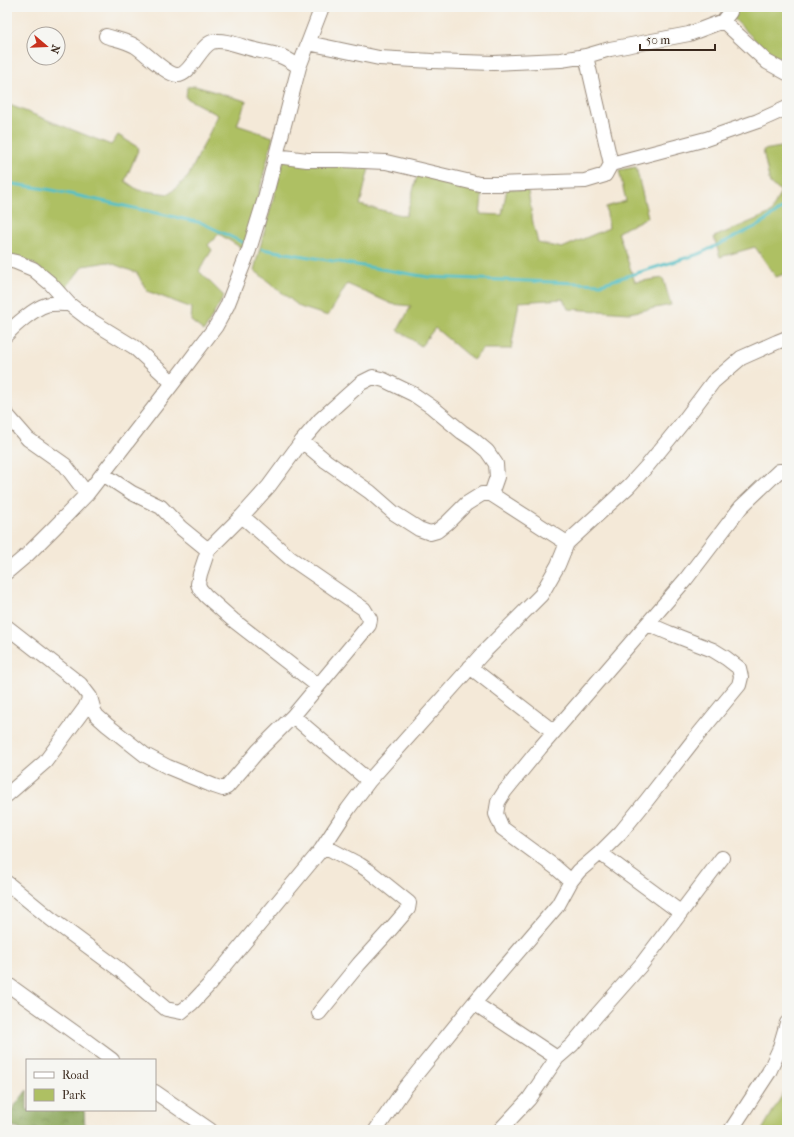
<svg xmlns="http://www.w3.org/2000/svg" width="794" height="1137" viewBox="0 0 794 1137" font-family="'IM FELL French Canon',serif">
  <style>
    .green { fill: #aec063; stroke: #747540 }
    .forest { fill: url(#forest-crowns); stroke: #62683c }
    .lines { fill: none; stroke-linecap: round; stroke-linejoin: round }
    .stream { stroke: #52c0c7; stroke-width: 3 }
    .minor-casing { stroke: #988a7b; stroke-width: 16 }
    .minor { stroke: #fff; stroke-width: 14 }
  </style>
  <defs>
    <pattern id="forest-crowns" width="20" height="18" patternUnits="userSpaceOnUse"><rect width="20" height="18" fill="#8aa659"/><path d="M2 6a3 3 0 1 1 6 0M12 15a3 3 0 1 1 6 0" fill="none" stroke="#728749"/></pattern>
  </defs>
  <rect width="100%" height="100%" fill="#f6f6f2"/>
  <filter id="ink" filterUnits="userSpaceOnUse"><feTurbulence type="fractalNoise" baseFrequency=".025" numOctaves="2"/><feDisplacementMap in="SourceGraphic" scale="8" xChannelSelector="R" yChannelSelector="G"/><feConvolveMatrix kernelMatrix="1 2 1 2 8 2 1 2 1" color-interpolation-filters="sRGB"/></filter>
  <filter id="wash" filterUnits="userSpaceOnUse"><feTurbulence type="fractalNoise" baseFrequency=".012" numOctaves="4" result="noise"/><feDisplacementMap in="SourceGraphic" scale="16" xChannelSelector="R" yChannelSelector="G"/><feGaussianBlur stdDeviation="0.9" result="paint"/><feColorMatrix in="noise" values="0 0 0 0 0 0 0 0 0 0 0 0 0 0 0 0 0 1.4 0 .05"/><feComposite in="paint" operator="in"/></filter>
  <g filter="url(#wash)">
    <rect width="100%" height="100%" fill="#f4e9d8"/>
    <!-- green -->
    <path class="green" d="M733 7H787V61L768 53 733 18Z
      M195 86 246 101 237 125 273 137 251 224 243 249 219 234 208 245 212 250 199 271 224 296 204 331 191 321 192 308 147 291 137 273 108 262 83 266 65 289 34 264 7 254V104L111 145 118 135 139 148 125 181 138 190 169 194 188 177 218 115 186 98 187 87Z
      M787 146V273L776 277 755 247 720 257 714 237 771 213 781 191 770 184 763 150Z
      M285 155 371 160 360 205 406 216 418 173 483 188 480 214 502 215 507 188 528 191 533 223 538 243 562 248 609 228 606 207 626 201 619 170 636 167 648 217 618 232 635 282 663 278 671 305 629 313 568 309 563 299 519 302 511 349H483L473 360 435 328 421 346 398 330 411 306 392 304 347 284 328 316 300 307 254 270Z
      M787 1087V1130H762Z"/>
    <!-- forest -->
    <path class="forest" d="M27 1090V1110H84L85 1130H20L11 1125 7 1129V1112H10Z"/>
    <g class="lines">
      <!-- stream -->
      <path class="stream" d="M7 183 52 190 202 223 246 244
        M262 249 428 277 601 284 699 254 759 225 787 205"/>
    </g>
  </g>
  <g filter="url(#ink)">
    <g class="lines">
      <defs>
        <path id="minor" d="M723 21 767 62 787 73
          M106 36C115 39 126 41 135 46 145 52 167 75 177 75 190 76 200 46 212 42 223 38 245 48 256 50 264 52 273 53 280 56 287 58 293 63 299 67
          M308 43 379 58 432 61 494 63 561 60 586 56 610 49 689 34 723 21 730 12 729 7
          M276 156 307 160H340L386 162 479 184H498L585 181 605 175 611 164 586 56
          M611 164 706 139 758 121 787 108
          M7 260 16 262 33 269 50 283 69 304 90 320 134 347 173 383
          M7 334C15 325 35 308 46 305 53 303 62 304 69 304
          M7 415 28 439 65 465 87 494
          M103 474 132 493 161 507 181 528 208 550
          M567 543 629 486 648 465 683 422 713 382 741 358 777 342 787 338
          M7 572 27 555 54 528 87 494 173 383 216 326 227 306 249 250 265 198 299 67 322 7
          M7 627 80 684 90 697 94 711 97 716 107 725 145 755 168 767 214 786 223 789 227 787 258 751 293 716 369 625 370 619 364 609 290 558 242 516
          M470 667 554 732
          M318 686 233 620 206 596 200 589 198 584 200 574 208 550 242 516 269 486 302 441 320 420 361 383 373 377 384 380 413 394 432 407 462 432 474 440 487 451 496 464 497 477 491 494
          M293 716 369 781 483 653 541 595 558 565 567 543 491 494H482L466 504 447 523 437 531 430 533 419 529 394 513 370 492 326 461 302 441
          M7 795 45 762 85 708 90 697
          M600 853 680 912
          M571 881 555 867 502 828 496 814 498 802 505 791 540 748 686 579 741 507 779 471H785L787 472
          M7 883 51 919 120 970 166 1009 181 1012 192 1003 209 985 321 850 348 809 369 781
          M7 984 85 1040 112 1060
          M474 1003 557 1058
          M319 1013 359 964 389 931 408 909 409 903 369 871 360 865 324 846
          M155 1092 210 1130
          M376 1130 405 1088 474 1003 558 905 571 881 579 871 600 853 621 832 647 800 693 741 739 685 741 677 739 668 726 658 713 650 669 633 648 624
          M500 1130 529 1099 557 1058 572 1045 596 1016 641 965 722 858
          M731 1130 769 1072 779 1050 787 1023"/>
      </defs>
      <!-- minor casing -->
      <use href="#minor" class="minor-casing"/>
      <!-- minor -->
      <use href="#minor" class="minor"/>
    </g>
  </g>
  <!-- margin -->
  <rect width="794" height="1137" fill="none" stroke="#f6f6f2" stroke-width="24"/>
  <!-- legend -->
  <rect x="26" y="1059" width="130" height="52" fill="#f6f6f2" stroke="#aba49d"/>
  <rect x="34" y="1072" width="20" height="6" fill="#ffffff" stroke="#aba49d"/>
  <text x="62" y="1079" font-size="12" fill="#3b2a1e">Road</text>
  <rect x="34" y="1089" width="20" height="12" fill="#aec063" stroke="#aba49d"/>
  <text x="62" y="1099" font-size="12" fill="#3b2a1e">Park</text>
  <!-- north arrow -->
  <g transform="translate(46 46) rotate(109)"><circle r="19" fill="#f6f6f2" stroke="#aba49d"/>
  <path d="M0-3L7 15L0 10L-7 15Z" fill="#c8321e"/>
  <text y="-6" font-size="11" font-weight="bold" text-anchor="middle" fill="#3b2a1e">N</text>
  </g>
  <!-- scale -->
  <path d="M640 44v6h75v-6" fill="none" stroke="#3b2a1e" stroke-width="2"/>
  <text x="646" y="44" font-size="12" fill="#3b2a1e" stroke="#f6f6f2" stroke-width="3" paint-order="stroke">50 m</text>
</svg>
